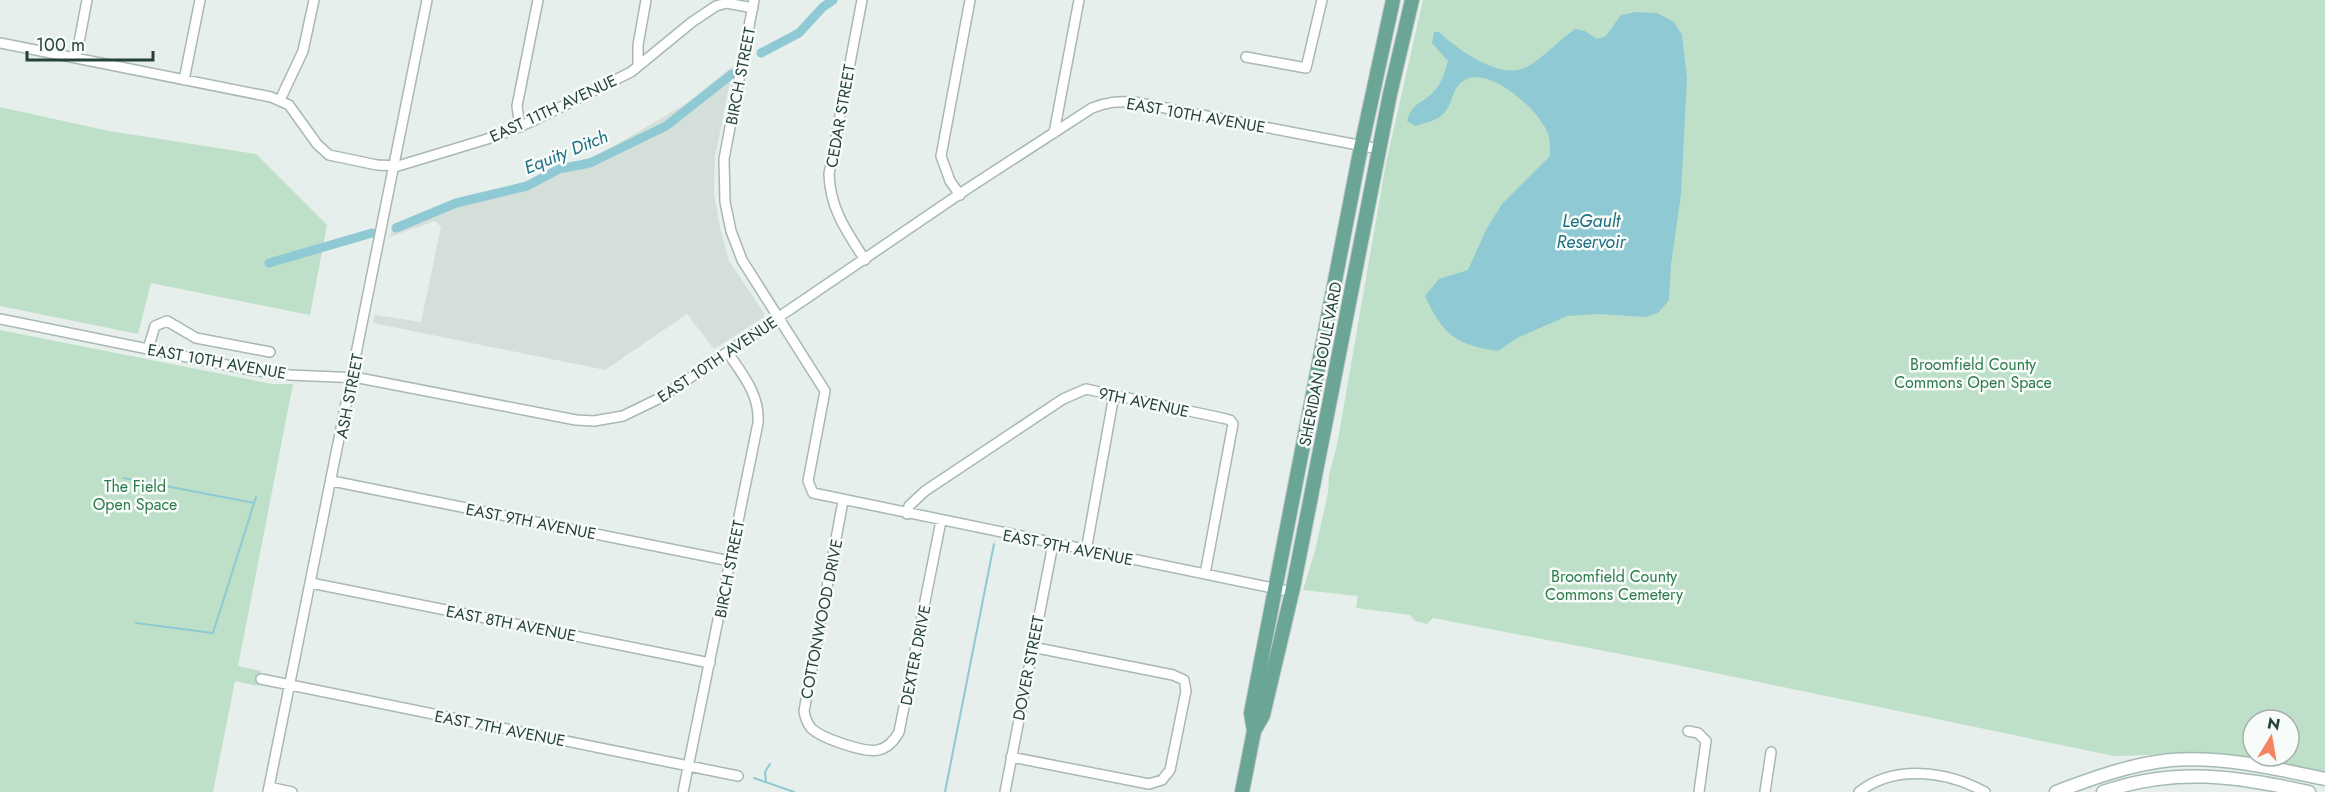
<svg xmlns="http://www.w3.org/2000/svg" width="2325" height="792" viewBox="0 0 2325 792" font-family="Jost,sans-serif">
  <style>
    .built { fill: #d4dfda }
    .green { fill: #bfe0c8; fill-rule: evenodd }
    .water { fill: #8ec9d4 }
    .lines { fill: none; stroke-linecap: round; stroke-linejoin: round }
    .stream { stroke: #8ec9d4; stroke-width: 2 }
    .canal { stroke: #8ec9d4; stroke-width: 9 }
    .street-casing { stroke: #a8b8b2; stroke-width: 12 }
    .secondary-casing { stroke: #a4bbb3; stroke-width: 15 }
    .primary-casing { stroke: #c2cac8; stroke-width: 16 }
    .street { stroke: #fff; stroke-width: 9 }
    .secondary { stroke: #fff; stroke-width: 12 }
    .primary { stroke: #6aa596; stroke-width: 14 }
    .labels { text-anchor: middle; stroke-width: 5; stroke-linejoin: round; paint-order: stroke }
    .street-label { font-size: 16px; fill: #24423a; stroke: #f7fbf9 }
    .park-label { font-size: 16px; fill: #2d7a4b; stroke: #f7fbf9 }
    .water-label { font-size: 18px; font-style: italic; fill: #1c6f80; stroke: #f7fbf9 }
  </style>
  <rect width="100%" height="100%" fill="#e6efeb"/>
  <!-- built -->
  <path class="built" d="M733 66 715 157 714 193 720 227 729 261 764 313V317L714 349 687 314 605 370 373 323 375 315 421 322 441 227 435 221 390 237 393 224 463 200 527 183 553 168 597 156 687 103Z"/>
  <!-- green -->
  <path class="green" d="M1423 0H2325V772L2219 753 2114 756 1672 664 1433 618 1427 624 1415 621 1410 615 1356 608 1358 596 1303 590 1315 551 1328 493 1329 475 1337 445 1386 163ZM2253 720H2289V756H2253Z
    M0 107 109 131 256 154 327 225 310 315 151 283 138 334 0 306Z
    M0 330 272 384H293L238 666 261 671 259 686 235 681 213 792H0Z"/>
  <!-- water -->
  <path class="water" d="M1636 12 1657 13 1674 22 1682 35 1687 78 1681 194 1671 264 1669 300 1659 312 1647 317 1597 314 1567 316 1517 338 1498 351C1456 345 1443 335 1425 296L1439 279 1468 270 1486 230 1502 204 1550 156C1550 150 1550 143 1549 137 1543 113 1489 63 1463 81 1451 89 1453 104 1444 113 1437 121 1425 123 1415 126L1407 121C1412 104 1417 106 1429 96 1441 87 1444 74 1448 61L1432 43 1434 32H1439C1458 50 1501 81 1527 67 1544 57 1559 40 1575 29L1585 31 1597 39 1606 36 1621 15Z"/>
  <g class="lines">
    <!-- stream -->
    <path class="stream" d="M124 478 254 503
      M136 623 213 633 256 497
      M754 778 794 792
      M766 782 765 772 770 764
      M945 792 994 544"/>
    <!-- canal -->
    <path class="canal" d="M761 53 799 33 823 7 833 0
      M396 228 456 203 527 186 559 169 590 163 666 126 732 74
      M269 263 372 233"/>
    <defs>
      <path id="street" d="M754 0 724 159 725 202 731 231 742 260 825 391 808 481 813 493 1292 592
        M862 0 829 174C830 209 847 232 865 260
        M0 43 271 97 289 105 317 144 329 155 377 165 398 166 497 136 535 120 631 72 692 22 716 6 727 3 753 8
        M1246 57 1306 68 1322 0
        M76 58 87 0
        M638 66V45L646 0
        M184 80 200 0
        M280 100 303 51 314 0
        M520 127 517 106 538 0
        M1054 133 1079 0
        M960 195 950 181 941 156 970 0
        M0 319 251 370 290 375 359 378 576 420 594 421 623 416 660 398 967 189 1092 108C1107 102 1118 101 1134 102L1379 149
        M148 349 155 326 167 321 196 338 270 352
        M332 481 730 561
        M843 501 804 711C805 717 807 723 811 728 821 738 864 753 878 750 888 748 894 741 899 732L941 521
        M907 514 909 506 925 491 1063 399 1086 389 1222 418 1230 420 1233 424 1205 574
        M1086 551 1114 395
        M311 583 710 663
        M261 679 738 776
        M1688 731 1698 733 1706 741 1699 792
        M1011 757 1149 784 1162 780 1170 770 1186 691 1184 680 1173 675 1032 647
        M269 787 292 792
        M268 792 427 0
        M683 792 758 423C760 395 743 375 728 353
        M1005 792 1053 544
        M1765 792 1771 752
        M1859 792C1895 764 1947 771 1985 792"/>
      <path id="secondary" d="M2056 792C2093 778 2131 764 2171 760 2223 756 2274 768 2325 779
        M2103 792C2176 766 2237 777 2309 792"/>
      <path id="primary" d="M1254 731 1263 715 1293 588 1390 94 1412 0
        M1242 792 1254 731 1251 713 1359 157 1393 0"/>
    </defs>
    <!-- street casing -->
    <use href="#street" class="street-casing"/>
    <!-- secondary casing -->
    <use href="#secondary" class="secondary-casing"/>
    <!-- primary casing -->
    <use href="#primary" class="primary-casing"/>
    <!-- street -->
    <use href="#street" class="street"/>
    <!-- secondary -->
    <use href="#secondary" class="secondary"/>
    <!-- primary -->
    <use href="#primary" class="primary"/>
  </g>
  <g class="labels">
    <!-- street labels -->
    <g class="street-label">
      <text transform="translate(740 76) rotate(-79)" y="6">BIRCH STREET</text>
      <text transform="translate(553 108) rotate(-25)" y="6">EAST 11TH AVENUE</text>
      <text transform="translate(1196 115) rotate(10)" y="6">EAST 10TH AVENUE</text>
      <text transform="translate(840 116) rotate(-80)" y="6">CEDAR STREET</text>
      <text transform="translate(717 359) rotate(-34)" y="6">EAST 10TH AVENUE</text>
      <text transform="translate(217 361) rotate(10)" y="6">EAST 10TH AVENUE</text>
      <text transform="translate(1320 364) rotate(-79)" y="6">SHERIDAN BOULEVARD</text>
      <text transform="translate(349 396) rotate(-79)" y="6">ASH STREET</text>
      <text transform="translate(1144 402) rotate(12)" y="6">9TH AVENUE</text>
      <text transform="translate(531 521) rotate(11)" y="6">EAST 9TH AVENUE</text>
      <text transform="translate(1068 547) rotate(11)" y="6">EAST 9TH AVENUE</text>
      <text transform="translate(729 569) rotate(-79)" y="6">BIRCH STREET</text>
      <text transform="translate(821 619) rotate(-79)" y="6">COTTONWOOD DRIVE</text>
      <text transform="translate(511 623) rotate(11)" y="6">EAST 8TH AVENUE</text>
      <text transform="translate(915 655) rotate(-79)" y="6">DEXTER DRIVE</text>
      <text transform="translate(1028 668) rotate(-79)" y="6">DOVER STREET</text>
      <text transform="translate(500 728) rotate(11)" y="6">EAST 7TH AVENUE</text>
    </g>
    <!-- park labels -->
    <g class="park-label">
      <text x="1973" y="370">Broomfield County<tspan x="1973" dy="18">Commons Open Space</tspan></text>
      <text x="135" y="492">The Field<tspan x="135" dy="18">Open Space</tspan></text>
      <text x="1614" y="582">Broomfield County<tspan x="1614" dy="18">Commons Cemetery</tspan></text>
    </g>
    <!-- water labels -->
    <g class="water-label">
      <text transform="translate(566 152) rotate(-22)" y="6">Equity Ditch</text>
      <text x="1591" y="227">LeGault<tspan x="1591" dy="21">Reservoir</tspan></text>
    </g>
  </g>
  <!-- north arrow -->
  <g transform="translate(2271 738) rotate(11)"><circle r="28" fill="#f7fbf9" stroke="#a3b1ad" stroke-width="1.5"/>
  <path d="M0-4.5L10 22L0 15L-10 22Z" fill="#f4845f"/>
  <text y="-9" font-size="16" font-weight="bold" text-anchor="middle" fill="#24423a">N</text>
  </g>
  <!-- scale -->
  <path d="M27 51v9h126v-9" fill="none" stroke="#24423a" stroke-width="3"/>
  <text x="36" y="51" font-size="18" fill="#24423a" stroke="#f7fbf9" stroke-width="4.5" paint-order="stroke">100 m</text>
</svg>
